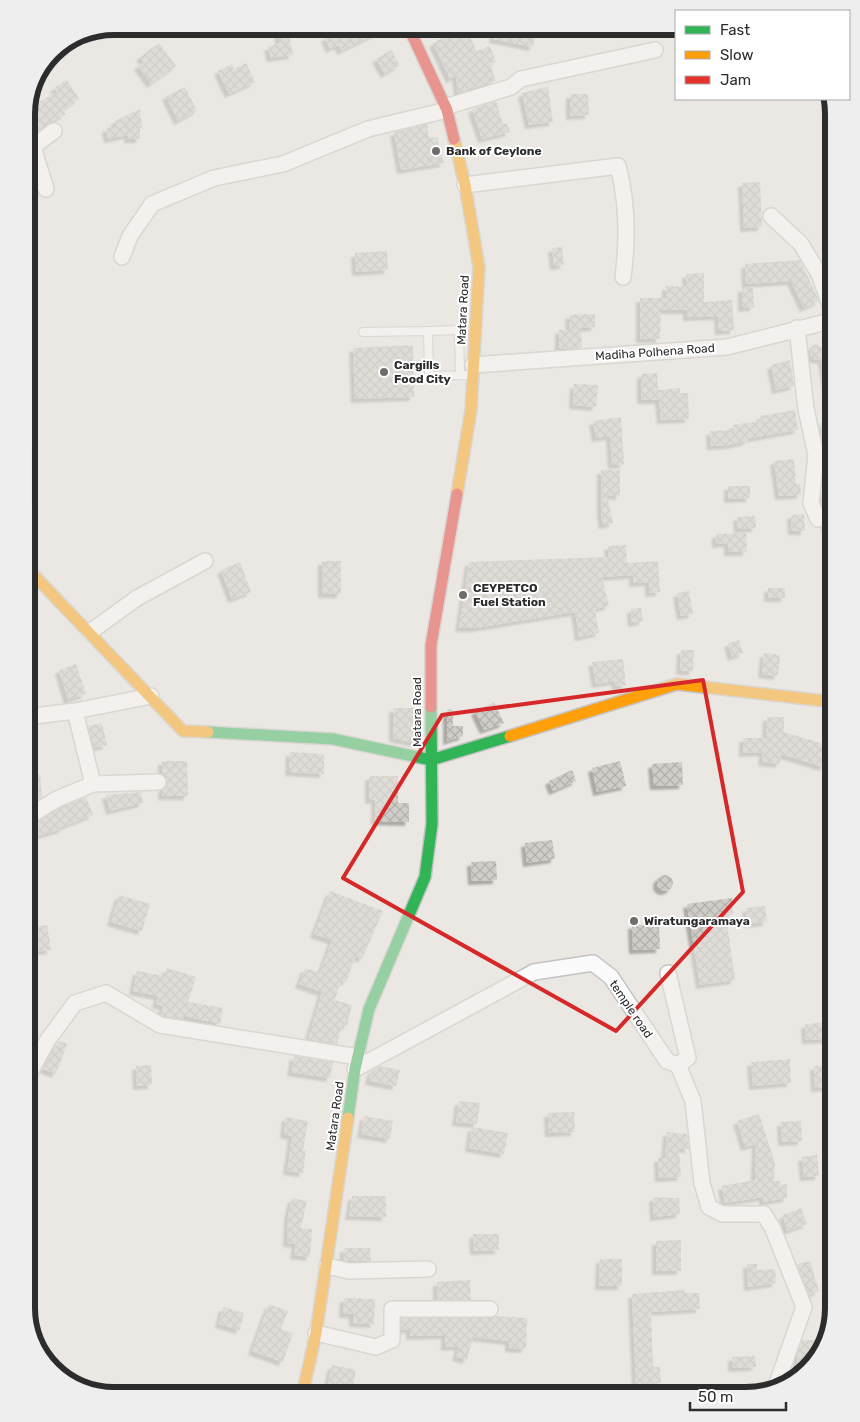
<svg xmlns="http://www.w3.org/2000/svg" width="860" height="1422" viewBox="0 0 860 1422" font-family="Rubik,sans-serif">
  <style>
    .building { fill: url(#building-cross-hatch); filter: url(#shadow) }
    .lines { fill: none; stroke-linecap: round; stroke-linejoin: round }
    .lane-casing { stroke: #c4c3c3; stroke-width: 10 }
    .street-casing { stroke: #c4c3c3; stroke-width: 18 }
    .fast-casing { stroke: #c4c3c3; stroke-width: 14 }
    .slow-casing { stroke: #c4c3c3; stroke-width: 14 }
    .jam-casing { stroke: #c4c3c3; stroke-width: 14 }
    .lane { stroke: #fcfbfb; stroke-width: 8 }
    .street { stroke: #fcfbfb; stroke-width: 15 }
    .fast { stroke: #30b455; stroke-width: 11 }
    .slow { stroke: #ff9f0a; stroke-width: 11 }
    .jam { stroke: #e5322d; stroke-width: 11 }
    .marked { fill: none; stroke: #d62828; stroke-width: 4; stroke-linejoin: round }
    .poi-dot { fill: #6f6d6c; stroke: #fff; stroke-width: 2 }
    .labels { text-anchor: middle; stroke-width: 4; stroke-linejoin: round; paint-order: stroke }
    .poi-label { font-size: 12px; font-weight: bold; fill: #2c2c2c; stroke: #fff; text-anchor: start }
    .street-label { font-size: 12px; fill: #2c2c2c; stroke: #fff }
    .rim { fill: none; stroke: #2c2c2c; stroke-width: 6 }
  </style>
  <defs>
    <pattern id="building-cross-hatch" width="8" height="8" patternUnits="userSpaceOnUse" patternTransform="scale(1.25)"><rect width="8" height="8" fill="#d0cdc9"/><path d="M0 0l8 8M0 8l8-8" fill="none" stroke="#b3b0ad"/></pattern>
    <filter id="shadow"><feDropShadow dx="-4" dy="4" stdDeviation="1" flood-color="#0004"/></filter>
  </defs>
  <rect width="100%" height="100%" fill="#ebe7e2"/>
  <!-- building -->
  <path class="building" d="M287 26 293 55 271 58 268 47 280 43 277 28Z
    M329 26H392L341 51 339 45 330 49 325 38 333 34Z
    M495 26H538L533 47 493 39Z
    M465 27 477 51 490 46 496 62 490 64 496 81 458 93 456 76 450 79 433 43Z
    M159 43 176 66 151 84 138 66 144 62 140 57Z
    M391 50 400 65 385 74 376 59Z
    M246 63 255 82 229 94 218 71 232 64 234 69Z
    M67 80 79 99 63 110 66 114 26 136V109L57 92 54 88Z
    M185 87 197 111 178 121 166 96Z
    M548 87 553 122 529 125 522 93Z
    M570 94H588L589 115 570 116Z
    M496 101 503 124H507L510 132 482 139 472 109Z
    M140 109 142 128H140V139H128V135L108 139 106 128 115 127V121Z
    M427 124 429 138 437 137 444 163 401 170 394 132Z
    M760 182 762 227 744 228 742 183Z
    M562 247 564 265 554 266 552 248Z
    M387 251 388 270 356 272 355 253Z
    M800 260 819 301 804 308 791 281 746 284 745 264Z
    M704 273V302L732 300 734 330 719 331 718 316 687 317V310H661L660 339H640V298H666V286L687 287 686 274Z
    M742 288H753L754 307 742 308Z
    M595 314V327L581 328 582 348 559 349V330H570L569 315Z
    M817 344 824 349 826 358 834 357V396L828 397 822 360 814 359 810 355 811 346Z
    M413 345 414 397 355 399 353 348Z
    M790 360 794 386 776 390 771 365Z
    M657 373 658 390 680 388V393H688L689 419 661 420 659 400H641V374Z
    M574 384 598 385 596 407 573 405Z
    M795 410 798 430 747 439 748 441 730 445 711 446 710 431 734 430 733 425 761 421 760 416Z
    M621 417 624 464 612 465 610 436 596 438 593 421Z
    M834 422V446L824 447 819 423Z
    M794 459 796 484H800L801 495 779 496 774 461Z
    M601 470H620V496L607 495 613 523 603 525 601 514Z
    M728 486H750V498L728 499Z
    M821 494H834V545H831L825 525 827 520 821 502Z
    M804 514 805 531H792L791 515Z
    M755 516 756 528 738 529 737 517Z
    M746 533 747 552H728V543L716 544V534Z
    M626 545 627 563 658 561 660 592 649 593V582L633 583V575L602 577 609 606 595 609 599 633 579 637 575 612 476 628H459L469 562 609 557 608 546Z
    M322 561H341V594H322Z
    M240 562 251 592 232 599 221 570Z
    M768 588H785V598H768Z
    M689 591 693 614 681 616 677 593Z
    M641 608 643 621 632 623 631 609Z
    M739 640 743 653 732 657 728 643Z
    M681 650H694L693 671H680Z
    M764 653 780 655 778 676 762 674Z
    M623 659 626 685 616 686 615 681 596 684 592 662Z
    M76 664 86 694 68 700 59 670Z
    M494 702 504 723 484 730 475 711Z
    M393 708H416V743L393 738Z
    M447 709H453V726H463V736L447 741Z
    M767 717H784V732L830 746 824 767 781 754 780 764 762 762 763 752 743 753V738H766Z
    M102 723 107 745 94 748 88 726Z
    M290 752 324 754V774L289 772Z
    M162 761H187L188 796H162V790L167 782 162 774Z
    M620 761 626 786 597 792 592 768Z
    M682 762 683 785 654 786 652 764Z
    M572 770 576 781 553 791 549 781Z
    M40 774 42 797 26 807V776Z
    M369 776H398V803H409V822L375 821V800H369Z
    M141 792 143 803 110 811 106 795Z
    M86 797 93 815 62 827 63 829 26 839V827L61 807Z
    M552 840 555 859 527 863 525 843Z
    M496 861 497 880 472 881 471 862Z
    M657 883a8 8 0 1 1 16 0a8 8 0 1 1-16 0Z
    M330 891 383 911 362 959 356 956 346 982 341 980 335 1000 352 1005 347 1026 342 1024 337 1044 308 1039 322 992 299 984 305 968 320 973 332 940 314 934Z
    M119 895 150 904 142 931 111 922Z
    M732 898 733 915 726 916 735 980 700 985 687 904Z
    M765 906 767 922 748 924 746 908Z
    M659 924 660 949 633 950 632 925Z
    M47 925 51 950 35 952 31 927Z
    M167 968 196 977 188 1002 223 1008 220 1024 184 1016 183 1019 163 1016 161 1014 163 1006 156 1004 158 996 133 991 137 971 164 976Z
    M834 1022V1039L806 1040 805 1024Z
    M59 1041 67 1044 56 1074 43 1069Z
    M294 1056 333 1062 330 1078 291 1072Z
    M790 1059 791 1083 753 1086 751 1062Z
    M151 1065 152 1085 137 1086 136 1066Z
    M830 1065 831 1087 815 1088 814 1066Z
    M380 1066 400 1070 396 1086 369 1081 371 1071Z
    M459 1101 480 1103 477 1124 456 1122Z
    M574 1112 575 1132 549 1133 548 1113Z
    M759 1114 775 1163 774 1181H780L781 1185 787 1184V1198L763 1202V1197L725 1203 722 1186 755 1180 756 1144 745 1147 737 1121Z
    M364 1116 393 1121 390 1139 361 1134Z
    M286 1117 308 1121 303 1150H306L303 1173 287 1171 292 1136 284 1134Z
    M801 1121 802 1141 782 1142 781 1122Z
    M472 1127 508 1133 504 1154 469 1148Z
    M667 1132 687 1134 689 1149 679 1148 681 1177 659 1178 658 1158H665Z
    M817 1155 819 1176 804 1177 802 1157Z
    M352 1196H386V1217L349 1216Z
    M653 1197 679 1198 680 1214 654 1217Z
    M292 1198 307 1201 301 1228 312 1229 310 1257 294 1255 296 1244 287 1243 288 1217Z
    M801 1208 807 1224 787 1231 783 1215Z
    M473 1234H499V1250L474 1251Z
    M681 1240V1271H656V1241Z
    M344 1248H370L371 1261 343 1260Z
    M600 1259H622V1286H599Z
    M810 1261 819 1291 809 1295 797 1264Z
    M747 1264H757V1270L775 1269 776 1283 748 1287Z
    M470 1280 471 1300H437V1282Z
    M684 1290 685 1293H699L700 1309 651 1312 653 1367H660L661 1383 636 1384 632 1294Z
    M344 1298 375 1299 374 1324 353 1323V1314H343Z
    M269 1304 288 1311 281 1329 293 1333 283 1362 252 1351Z
    M223 1307 244 1313 240 1330 219 1324Z
    M496 1316 527 1318 526 1349 509 1348V1341L473 1337 467 1360 456 1357 459 1346 445 1347V1335L410 1336V1329L401 1330V1318H490Z
    M802 1340H819V1356L797 1376V1355Z
    M755 1356 756 1367 732 1368V1357Z
    M332 1365 356 1370 351 1396H325Z"/>
  <g class="lines">
    <defs>
      <path id="lane" d="M363 332 428 331
        M460 374 459 330 428 331 429 376 469 375"/>
      <path id="street" d="M98 29 99 31 105 28
        M445 107 511 87 521 79 655 50
        M33 147 46 189
        M26 152 54 131
        M465 185 618 166C628 204 628 239 623 277
        M771 216 801 244 819 274 834 316
        M122 257 130 236 152 204 214 178 283 164 368 129 447 110
        M797 328 806 409 816 455 811 503 818 519
        M473 365 727 347 834 320
        M90 632 137 598 205 561
        M26 717 75 711 151 696
        M93 784 158 782
        M26 818 57 799 93 784 75 711
        M678 1065 693 1101 702 1183 709 1207 722 1214H764L773 1229 804 1307 775 1389
        M355 1069 534 972 593 963 611 977 667 1061 678 1065 688 1058 668 973
        M26 1080 47 1041 75 1003 106 993 160 1025 358 1057
        M327 1266 349 1271 428 1269
        M316 1333 376 1347 392 1340V1309H490"/>
      <path id="fast" d="M208 732 333 739 431 760 510 736
        M348 1118 355 1069 369 1009 425 877 432 824 431 707"/>
      <path id="slow" d="M454 139 465 185 479 267 471 410 457 494
        M26 567 183 731 208 732
        M510 736 677 684 834 702
        M302 1396 316 1333 348 1118"/>
      <path id="jam" d="M408 26 447 110 454 139
        M431 707V645L457 494"/>
    </defs>
    <!-- lane casing -->
    <use href="#lane" class="lane-casing"/>
    <!-- street casing -->
    <use href="#street" class="street-casing"/>
    <!-- fast casing -->
    <use href="#fast" class="fast-casing"/>
    <!-- slow casing -->
    <use href="#slow" class="slow-casing"/>
    <!-- jam casing -->
    <use href="#jam" class="jam-casing"/>
    <!-- lane -->
    <use href="#lane" class="lane"/>
    <!-- street -->
    <use href="#street" class="street"/>
    <!-- fast -->
    <use href="#fast" class="fast"/>
    <!-- slow -->
    <use href="#slow" class="slow"/>
    <!-- jam -->
    <use href="#jam" class="jam"/>
  </g>
  <!-- marked area -->
  <path d="M0 0H860V1422H0ZM703 680 743 892 616 1031 343 878 442 715Z" fill="#ebe7e2" fill-opacity=".55" fill-rule="evenodd"/>
  <path class="marked" d="M703 680 743 892 616 1031 343 878 442 715Z"/>
  <!-- markers -->
  <g class="poi-dot">
    <circle cx="436" cy="151" r="5"/>
    <circle cx="384" cy="372" r="5"/>
    <circle cx="463" cy="595" r="5"/>
    <circle cx="634" cy="921" r="5"/>
  </g>
  <g class="labels">
    <!-- poi labels -->
    <g class="poi-label">
      <text x="446" y="155">Bank of Ceylone</text>
      <text x="394" y="369">Cargills<tspan x="394" dy="14">Food City</tspan></text>
      <text x="473" y="592">CEYPETCO<tspan x="473" dy="14">Fuel Station</tspan></text>
      <text x="644" y="925">Wiratungaramaya</text>
    </g>
    <!-- street labels -->
    <g class="street-label">
      <text transform="translate(463 310) rotate(-87)" y="4">Matara Road</text>
      <text transform="translate(655 352) rotate(-4)" y="4">Madiha Polhena Road</text>
      <text transform="translate(417 712) rotate(-90)" y="4">Matara Road</text>
      <text transform="translate(631 1009) rotate(56)" y="4">temple road</text>
      <text transform="translate(335 1116) rotate(-82)" y="4">Matara Road</text>
    </g>
  </g>
  <!-- crop -->
  <path d="M0 0H860V1422H0ZM114 35H746A79 79 0 0 1 825 114V1308A79 79 0 0 1 746 1387H114A79 79 0 0 1 35 1308V114A79 79 0 0 1 114 35Z" fill="#eee" fill-rule="evenodd"/>
  <path class="rim" d="M114 35H746A79 79 0 0 1 825 114V1308A79 79 0 0 1 746 1387H114A79 79 0 0 1 35 1308V114A79 79 0 0 1 114 35Z"/>
  <!-- legend -->
  <rect x="675" y="10" width="175" height="90" fill="#ffffff" stroke="#ababab"/>
  <rect x="685" y="26" width="25" height="8" fill="#30b455" stroke="#ababab"/>
  <text x="720" y="35" font-size="15" fill="#2c2c2c">Fast</text>
  <rect x="685" y="51" width="25" height="8" fill="#ff9f0a" stroke="#ababab"/>
  <text x="720" y="60" font-size="15" fill="#2c2c2c">Slow</text>
  <rect x="685" y="76" width="25" height="8" fill="#e5322d" stroke="#ababab"/>
  <text x="720" y="85" font-size="15" fill="#2c2c2c">Jam</text>
  <!-- scale -->
  <path d="M690 1402v8h96v-8" fill="none" stroke="#2c2c2c" stroke-width="2.5"/>
  <text x="698" y="1402" font-size="15" fill="#2c2c2c" stroke="#ffffff" stroke-width="4" paint-order="stroke">50 m</text>
</svg>
